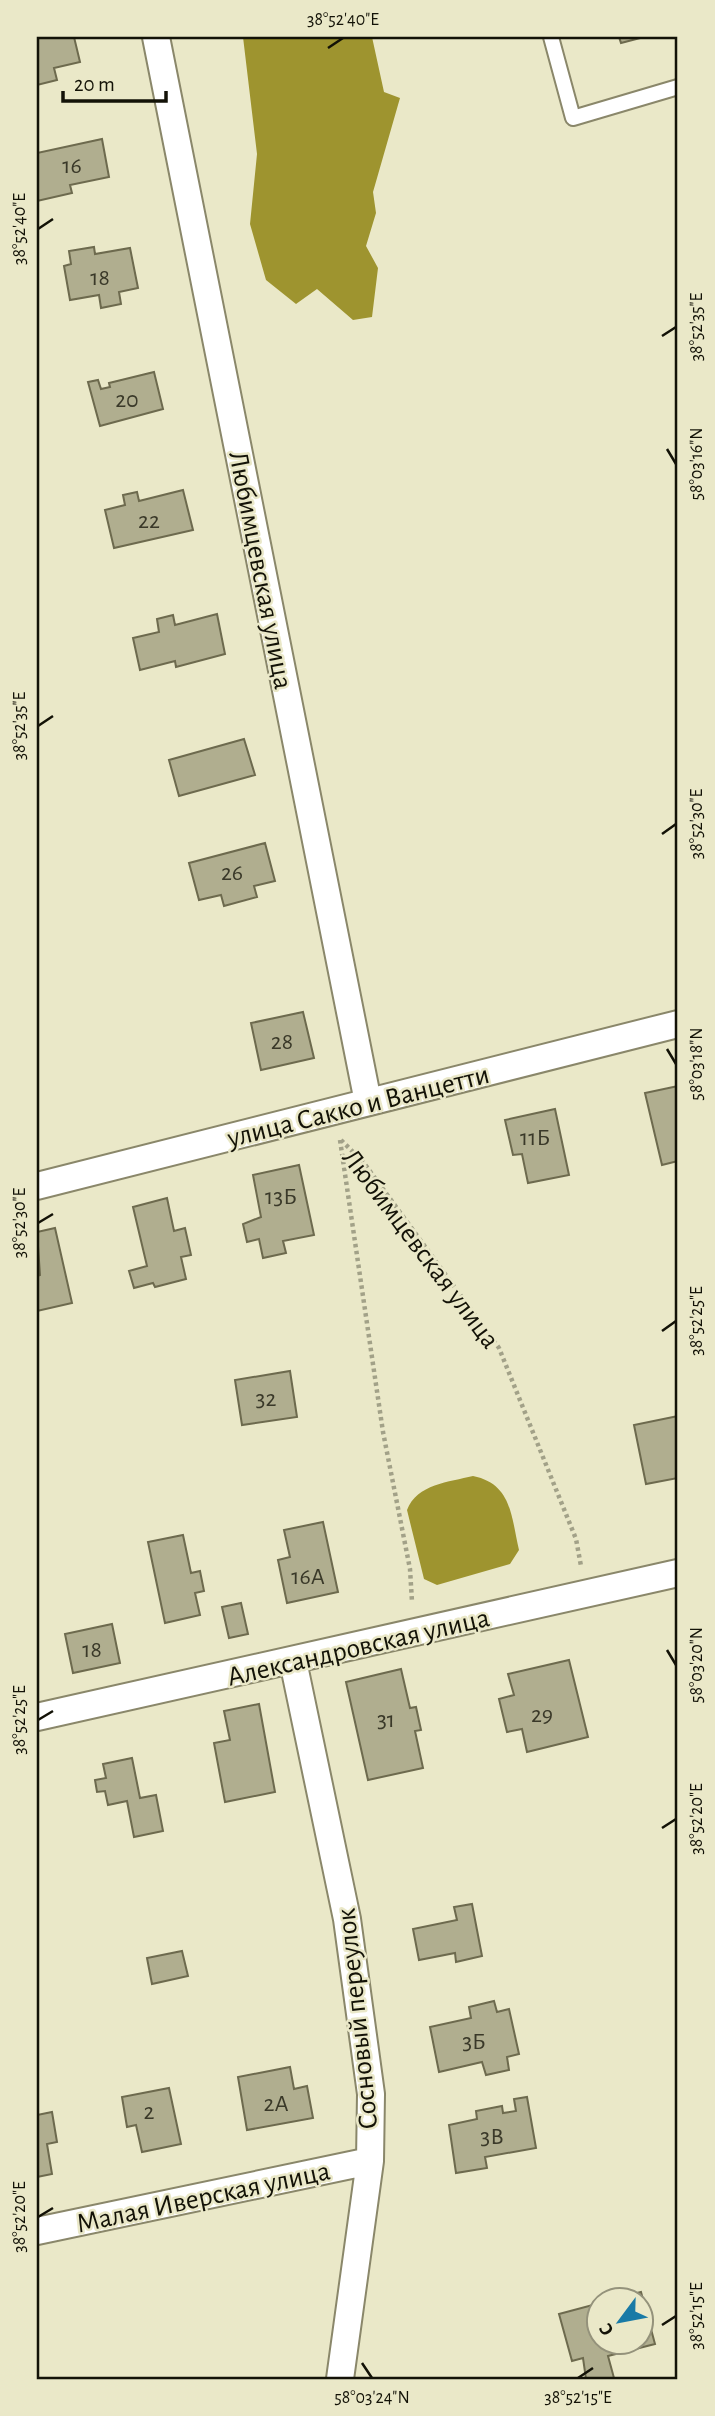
<svg xmlns="http://www.w3.org/2000/svg" width="715" height="2416" viewBox="0 0 715 2416" font-family="'Alegreya Sans',sans-serif">
  <style>
    .water { fill: #9e942f }
    .building { fill: #b0ae8f; stroke: #6d6a4e; stroke-width: 2 }
    .lines { fill: none; stroke-linecap: round; stroke-linejoin: round }
    .service-casing { stroke: #8a876a; stroke-width: 18 }
    .minor-casing { stroke: #8a876a; stroke-width: 30 }
    .path { stroke: #a2a188; stroke-width: 4.5; stroke-dasharray: 3.5 3.5; stroke-linecap: butt }
    .service { stroke: #fff; stroke-width: 14 }
    .minor { stroke: #fff; stroke-width: 26 }
    .ticks { fill: none; stroke: #131207; stroke-width: 2.5 }
    .labels { text-anchor: middle; stroke-width: 5; stroke-linejoin: round; paint-order: stroke }
    .number-label { font-size: 24px; fill: #3a3929 }
    .street-label { font-size: 28px; fill: #131207; stroke: #eae8c8 }
    .neatline { fill: none; stroke: #131207; stroke-width: 2.5 }
    .ticks-label { font-size: 18px; text-anchor: middle; fill: #131207 }
  </style>
  <rect width="100%" height="100%" fill="#eae8c8"/>
  <!-- water -->
  <path class="water" d="M243 37H372L384 92 400 98 373 192 376 213 366 246 378 268 372 317 353 320 317 289 296 304 266 280 250 224 257 154Z
    M473 1476C512 1484 511 1516 519 1550L510 1564 437 1585 424 1579 407 1510C417 1484 449 1482 473 1476Z"/>
  <!-- building -->
  <path class="building" d="M37 37H74L80 62 54 68 57 80 37 85Z
    M619 37H644L621 43Z
    M102 139 109 177 70 185 72 193 37 201V153Z
    M94 247 95 254 130 248 138 288 119 292 121 304 101 308 99 295 70 300 64 266 71 264 69 251Z
    M154 372 163 409 100 426 88 382 98 380 101 389 110 387 109 383Z
    M183 490 193 530 114 548 105 510 125 505 123 495 137 492 139 501Z
    M217 614 225 654 176 667 175 661 140 670 133 638 159 632 157 619 173 615 175 625Z
    M244 739 255 775 179 796 169 760Z
    M265 843 275 881 254 886 257 897 224 906 221 895 199 900 189 863Z
    M303 1012 314 1058 261 1070 251 1023Z
    M678 1086V1161L662 1165 645 1093Z
    M555 1109 569 1175 528 1183 522 1154 513 1155 505 1120Z
    M299 1165 314 1235 283 1241 286 1253 263 1258 259 1239 247 1242 243 1224 261 1217 253 1175Z
    M167 1198 174 1231 185 1228 191 1255 181 1257 186 1279 155 1287 153 1283 134 1288 129 1271 147 1266 133 1207Z
    M55 1228 72 1303 37 1311V1276L40 1275 37 1232Z
    M290 1371 297 1417 242 1425 235 1380Z
    M678 1416V1478L646 1484 634 1425Z
    M323 1522 338 1592 287 1603 278 1560 290 1557 284 1530Z
    M183 1535 191 1573 200 1571 204 1591 195 1593 200 1615 165 1623 148 1542Z
    M241 1603 248 1634 229 1638 222 1607Z
    M112 1624 120 1663 73 1673 65 1634Z
    M569 1660 588 1737 527 1752 522 1729 507 1732 499 1699 514 1695 508 1674Z
    M401 1669 410 1708 416 1707 421 1730 415 1731 423 1768 368 1780 346 1682Z
    M259 1704 275 1792 225 1802 214 1743 230 1740 224 1711Z
    M132 1758 140 1798 156 1795 163 1831 134 1837 127 1801 108 1805 105 1791 97 1792 95 1780 106 1778 103 1764Z
    M472 1904 482 1956 456 1962 455 1953 419 1960 413 1929 457 1920 454 1907Z
    M182 1951 188 1976 152 1984 147 1958Z
    M494 2001 497 2012 509 2009 519 2054 507 2057 509 2070 486 2075 482 2062 439 2072 430 2027 471 2018 469 2007Z
    M290 2067 294 2089 307 2086 313 2118 247 2130 238 2077Z
    M169 2088 181 2144 142 2152 136 2125 127 2127 122 2097Z
    M527 2097 536 2148 485 2157 487 2168 456 2173 449 2125 477 2119 476 2111 502 2106 503 2113 516 2111 514 2099Z
    M52 2112 57 2142 47 2144 52 2174 37 2177V2115Z
    M641 2292 655 2344 608 2356 614 2378 586 2379 583 2358 572 2361 559 2314 600 2303V2342H642V2300H609Z"/>
  <g class="lines">
    <defs>
      <path id="service" d="M551 37 573 118 678 87"/>
      <path id="minor" d="M156 37 368 1102
        M37 1186 678 1024
        M293 1661 347 1919 371 2094 370 2161 340 2379
        M37 1717 678 1573
        M37 2231 370 2161"/>
    </defs>
    <!-- service casing -->
    <use href="#service" class="service-casing"/>
    <!-- minor casing -->
    <use href="#minor" class="minor-casing"/>
    <!-- path -->
    <path class="path" d="M340 1140 383 1432 410 1569 412 1602
      M341 1140 364 1163 499 1348 576 1539 581 1566"/>
    <!-- service -->
    <use href="#service" class="service"/>
    <!-- minor -->
    <use href="#minor" class="minor"/>
  </g>
  <!-- ticks -->
  <path class="ticks" d="M328 48 343 38M38 229 53 219M662 336 676 327M667 449 676 464M38 726 53 716M662 834 676 824M667 1049 676 1064M38 1223 53 1214M662 1331 676 1321M667 1650 676 1665M38 1720 53 1711M662 1828 676 1819M38 2217 53 2208M662 2325 676 2316M362 2363 372 2378M578 2378 593 2368"/>
  <g class="labels">
    <!-- number labels -->
    <g class="number-label">
      <text x="72" y="173">16</text>
      <text x="100" y="285">18</text>
      <text x="127" y="407">20</text>
      <text x="149" y="528">22</text>
      <text x="232" y="880">26</text>
      <text x="282" y="1049">28</text>
      <text x="535" y="1145">11Б</text>
      <text x="281" y="1204">13Б</text>
      <text x="266" y="1406">32</text>
      <text x="308" y="1584">16А</text>
      <text x="92" y="1657">18</text>
      <text x="542" y="1722">29</text>
      <text x="386" y="1727">31</text>
      <text x="474" y="2049">3Б</text>
      <text x="276" y="2111">2А</text>
      <text x="149" y="2119">2</text>
      <text x="492" y="2144">3В</text>
    </g>
    <!-- street labels -->
    <g class="street-label">
      <text transform="translate(262 570) rotate(79)" y="10">Любимцевская улица</text>
      <text transform="translate(358 1105) rotate(-14)" y="10">улица Сакко и Ванцетти</text>
      <text transform="translate(422 1248) rotate(53)" y="10">Любимцевская улица</text>
      <text transform="translate(358 1646) rotate(-13)" y="10">Александровская улица</text>
      <text transform="translate(356 2019) rotate(-96)" y="10">Сосновый переулок</text>
      <text transform="translate(203 2196) rotate(-12)" y="10">Малая Иверская улица</text>
    </g>
  </g>
  <!-- border -->
  <rect width="715" height="2416" fill="none" stroke="#eae8c8" stroke-width="77"/>
  <!-- north arrow -->
  <g transform="translate(620 2321) rotate(238)"><circle r="33" fill="#eae8c8" stroke="#94927b" stroke-width="2"/>
  <path d="M0-5L12 26L0 18L-12 26Z" fill="#197aa6"/>
  <text y="-10" font-size="19" font-weight="bold" text-anchor="middle" fill="#131207">С</text>
  </g>
  <!-- scale -->
  <path d="M63 91v10h103v-10" fill="none" stroke="#131207" stroke-width="3.5"/>
  <text x="74" y="91" font-size="21" fill="#131207" stroke="#eae8c8" stroke-width="5" paint-order="stroke">20 m</text>
  <rect x="38" y="38" width="638" height="2340" class="neatline"/>
  <g class="ticks-label">
    <text x="343" y="25">38°52'40"E</text>
    <text transform="translate(19 229) rotate(-90)" y="6">38°52'40"E</text>
    <text transform="translate(696 327) rotate(-90)" y="6">38°52'35"E</text>
    <text transform="translate(696 464) rotate(-90)" y="6">58°03'16"N</text>
    <text transform="translate(19 726) rotate(-90)" y="6">38°52'35"E</text>
    <text transform="translate(696 824) rotate(-90)" y="6">38°52'30"E</text>
    <text transform="translate(696 1064) rotate(-90)" y="6">58°03'18"N</text>
    <text transform="translate(19 1223) rotate(-90)" y="6">38°52'30"E</text>
    <text transform="translate(696 1321) rotate(-90)" y="6">38°52'25"E</text>
    <text transform="translate(696 1665) rotate(-90)" y="6">58°03'20"N</text>
    <text transform="translate(19 1720) rotate(-90)" y="6">38°52'25"E</text>
    <text transform="translate(696 1819) rotate(-90)" y="6">38°52'20"E</text>
    <text transform="translate(19 2217) rotate(-90)" y="6">38°52'20"E</text>
    <text transform="translate(696 2316) rotate(-90)" y="6">38°52'15"E</text>
    <text x="372" y="2403">58°03'24"N</text>
    <text x="578" y="2403">38°52'15"E</text>
  </g>
</svg>
